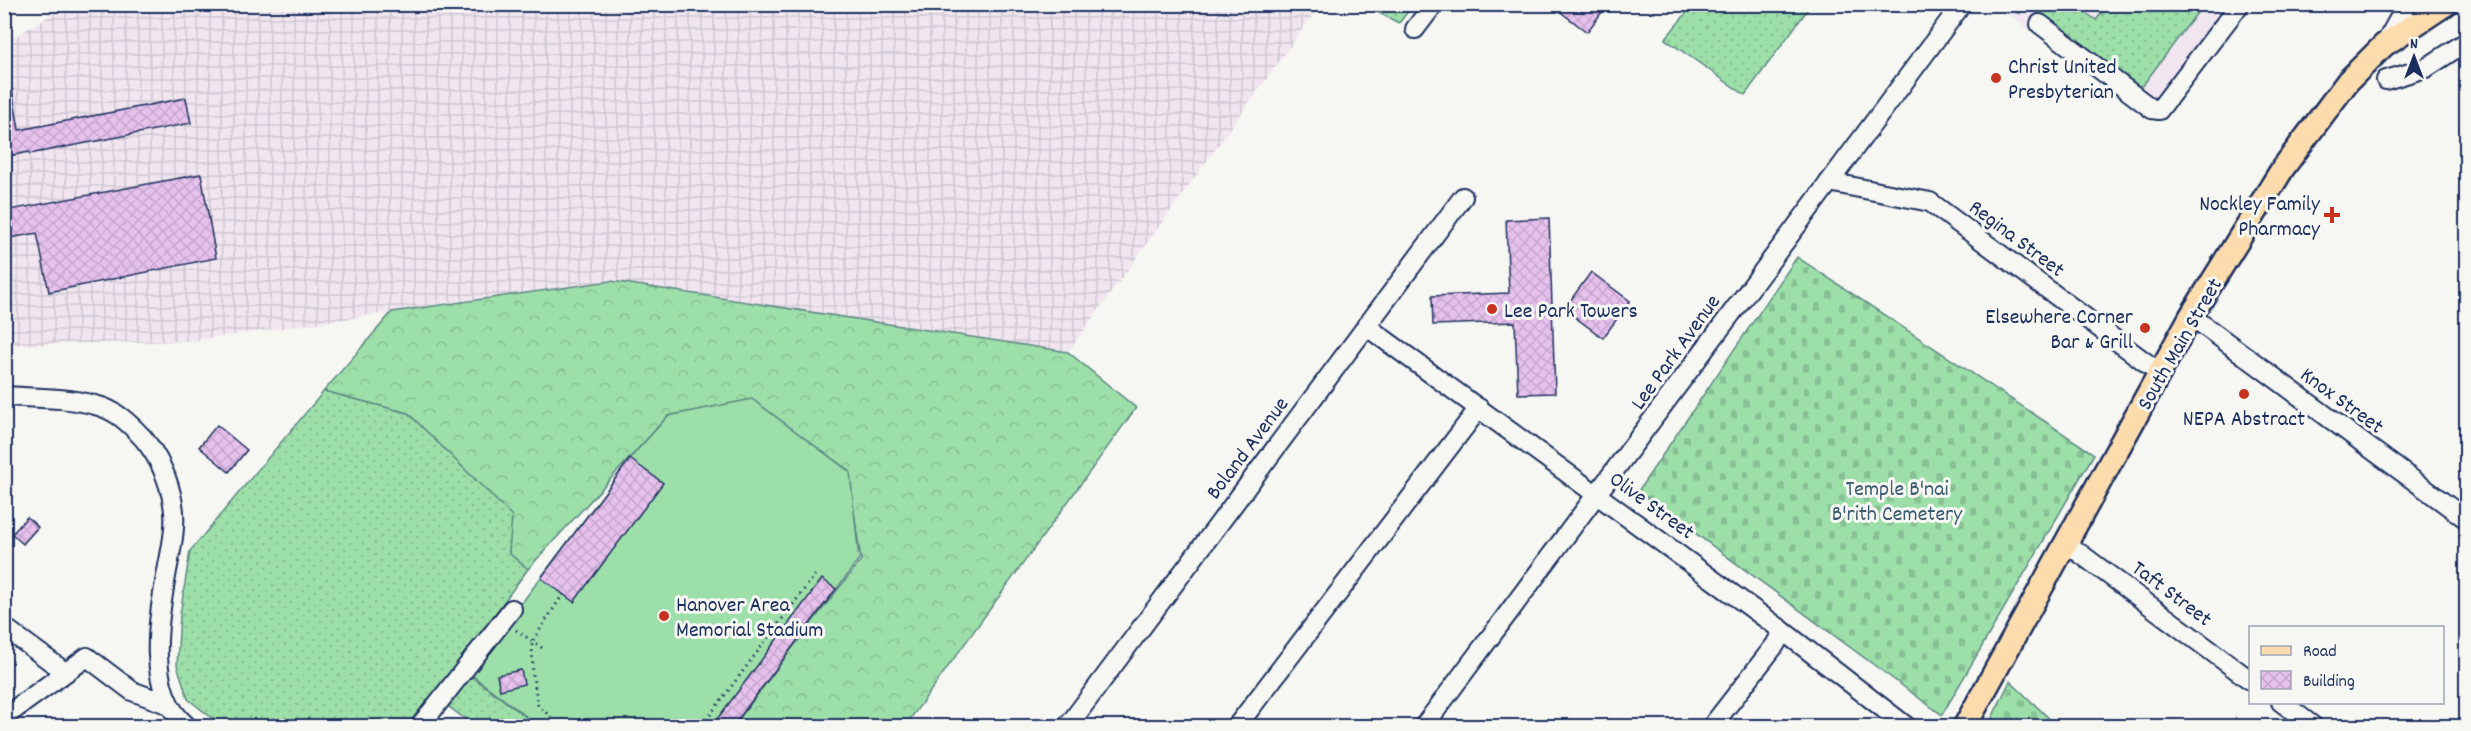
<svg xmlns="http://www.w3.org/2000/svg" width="2471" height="731" viewBox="0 0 2471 731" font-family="Dekko,sans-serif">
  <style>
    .built { fill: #f1e6f0 }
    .industrial { fill: url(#industrial-grid) }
    .grass { fill: url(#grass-dots); stroke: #5c8784; stroke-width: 1.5 }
    .forest { fill: url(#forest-crowns); stroke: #5c8784; stroke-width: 1.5 }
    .cemetery { fill: url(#cemetery-stones); stroke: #5c8784; stroke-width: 1.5 }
    .pitch { fill: #9ddfa9; stroke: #5c8784; stroke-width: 1.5 }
    .building { fill: url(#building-cross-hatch); stroke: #1b2f5e; stroke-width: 1.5 }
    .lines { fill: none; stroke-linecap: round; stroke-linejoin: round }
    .minor-casing { stroke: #1b2f5e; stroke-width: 22 }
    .major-casing { stroke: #1b2f5e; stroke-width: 27 }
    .path { stroke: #1b2f5e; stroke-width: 3; stroke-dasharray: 1.5 4.5; stroke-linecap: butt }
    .minor { stroke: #f6f6f2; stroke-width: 18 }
    .major { stroke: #fcdcac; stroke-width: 22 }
    .poi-dot { fill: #c8321e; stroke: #f6f6f2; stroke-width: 2 }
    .labels { text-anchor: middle; stroke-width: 6; stroke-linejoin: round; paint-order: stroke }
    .poi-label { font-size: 22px; fill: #1b2f5e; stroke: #f6f6f2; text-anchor: start }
    .street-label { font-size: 22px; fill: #1b2f5e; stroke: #f6f6f2 }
    .park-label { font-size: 22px; fill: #3c5b71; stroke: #f6f6f2 }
  </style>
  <defs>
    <pattern id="industrial-grid" width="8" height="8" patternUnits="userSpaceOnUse" patternTransform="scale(1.5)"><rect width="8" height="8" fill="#f1e6f0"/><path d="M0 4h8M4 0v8" fill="none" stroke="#cec6d0"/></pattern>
    <pattern id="grass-dots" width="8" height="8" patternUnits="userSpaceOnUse" patternTransform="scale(1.5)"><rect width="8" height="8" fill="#9ddfa9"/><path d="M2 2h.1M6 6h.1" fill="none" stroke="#87c094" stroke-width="1.8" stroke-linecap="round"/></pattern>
    <pattern id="forest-crowns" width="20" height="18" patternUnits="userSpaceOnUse" patternTransform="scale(1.5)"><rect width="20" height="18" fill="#9ddfa9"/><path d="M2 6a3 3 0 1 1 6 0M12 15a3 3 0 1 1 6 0" fill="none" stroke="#87c094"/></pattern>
    <pattern id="cemetery-stones" width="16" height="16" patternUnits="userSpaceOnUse" patternTransform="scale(1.5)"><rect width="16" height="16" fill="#9ddfa9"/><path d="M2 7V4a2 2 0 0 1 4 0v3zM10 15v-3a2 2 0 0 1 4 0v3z" fill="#87c094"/></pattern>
    <pattern id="building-cross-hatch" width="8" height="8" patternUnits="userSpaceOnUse" patternTransform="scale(1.5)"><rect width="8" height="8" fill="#e6c1ec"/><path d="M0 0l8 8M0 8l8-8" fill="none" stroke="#c5a6cd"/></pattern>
  </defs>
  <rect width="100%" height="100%" fill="#f6f6f2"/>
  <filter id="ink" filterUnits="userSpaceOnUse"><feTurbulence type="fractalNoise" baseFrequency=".0167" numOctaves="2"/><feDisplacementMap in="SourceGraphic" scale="12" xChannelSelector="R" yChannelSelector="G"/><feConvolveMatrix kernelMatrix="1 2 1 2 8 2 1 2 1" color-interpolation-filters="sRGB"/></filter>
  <g filter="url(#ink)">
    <!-- built -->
    <path class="built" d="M1996 5H2232L2150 117Z"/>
    <!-- industrial -->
    <path class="industrial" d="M69 4H1302L1315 12 1068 352 611 281 191 341 5 345 4 43Z"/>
    <!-- grass -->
    <path class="grass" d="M1363 5H1413L1399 23Z
      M1693 5V4L1811 5 1745 95 1665 39Z
      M2006 5H2075L2096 20 2108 5H2203L2143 85 2139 86 2027 5 2019 14Z
      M324 391 408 413 513 516 509 553 528 569 412 726H222L188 699 177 665 180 615 190 551Z
      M471 676 538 726H474L448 706Z"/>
    <!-- forest -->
    <path class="forest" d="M611 281 1068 352 1136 408 905 726H731L861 560 848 470 750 400 668 416 528 569 509 553 512 516 408 413 324 391 392 312Z"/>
    <!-- cemetery -->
    <path class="cemetery" d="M1797 257 2094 454 1942 715 1638 491Z
      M2010 681 2057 726H1988Z"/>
    <!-- pitch -->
    <path class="pitch" d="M752 399 850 472 859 559 734 726H539L469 673 632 456 668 416Z"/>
    <!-- building -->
    <path class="building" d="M1550 4H1608L1587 32Z
      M4 89H12L19 130 186 98 191 123 29 154V152L4 157Z
      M201 174 216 258 49 292 37 233 4 239V211Z
      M1549 218 1555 393 1518 394 1515 322 1433 325 1432 296 1509 293 1506 220Z
      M1591 272 1630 301 1603 338 1564 309Z
      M217 425 247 450 229 472 199 447Z
      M630 459 663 483 574 602 541 578Z
      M27 517 38 527 23 544 12 534Z
      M822 579 836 589 733 726H712Z
      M521 670 524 684 500 690 497 675Z"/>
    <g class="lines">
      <defs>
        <path id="minor" d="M2040 24 2152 109 2159 110 2240 4
          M1415 29 1434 4
          M2385 44 2407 4
          M2386 80 2426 68 2466 42
          M1829 182 1930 202 2160 373
          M2191 316 2466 519
          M1366 326 1783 631 1906 726
          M4 396C34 398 66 397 95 405 116 410 129 423 143 438 158 456 169 480 173 504 177 525 171 550 167 571 158 619 145 692 187 726
          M2066 543 2250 680
          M4 627 65 672
          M2281 702 2313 726
          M4 717 87 657 132 691 167 704
          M420 726 512 609
          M1068 726 1463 197
          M1237 726 1479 408
          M1424 726 1962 4
          M1712 726 1775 645 1783 631"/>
        <path id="major" d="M1965 726 2191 316 2283 168 2348 81 2384 45 2446 4"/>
      </defs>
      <!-- minor casing -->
      <use href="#minor" class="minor-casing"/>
      <!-- major casing -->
      <use href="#major" class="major-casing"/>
      <!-- path -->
      <path class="path" d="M516 630 545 650
        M560 726 538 705 533 677 532 642 563 594
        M707 726V719L815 575"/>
      <!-- minor -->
      <use href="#minor" class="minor"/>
      <!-- major -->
      <use href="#major" class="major"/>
    </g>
  </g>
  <!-- markers -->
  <g class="poi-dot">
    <circle cx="1996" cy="78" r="6"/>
    <path d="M2329 206h6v6h6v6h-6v6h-6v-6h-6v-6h6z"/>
    <circle cx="1492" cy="309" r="6"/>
    <circle cx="2145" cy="328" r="6"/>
    <circle cx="2244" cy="394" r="6"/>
    <circle cx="664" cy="616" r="6"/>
  </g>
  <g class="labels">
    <!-- poi labels -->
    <g class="poi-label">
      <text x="2008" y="73">Christ United<tspan x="2008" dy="25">Presbyterian</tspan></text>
      <text x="2320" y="210" text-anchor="end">Nockley Family<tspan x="2320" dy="25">Pharmacy</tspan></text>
      <text x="1504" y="317">Lee Park Towers</text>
      <text x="2133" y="323" text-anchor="end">Elsewhere Corner<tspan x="2133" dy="25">Bar &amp; Grill</tspan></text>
      <text x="2244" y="425" text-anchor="middle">NEPA Abstract</text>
      <text x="676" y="611">Hanover Area<tspan x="676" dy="25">Memorial Stadium</tspan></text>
    </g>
    <!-- street labels -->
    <g class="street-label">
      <text transform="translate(2018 237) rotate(37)" y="8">Regina Street</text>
      <text transform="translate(2178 343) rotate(-60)" y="8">South Main Street</text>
      <text transform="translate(1674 351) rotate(-54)" y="8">Lee Park Avenue</text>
      <text transform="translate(2343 399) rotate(36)" y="8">Knox Street</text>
      <text transform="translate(1246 447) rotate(-53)" y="8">Boland Avenue</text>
      <text transform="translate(1653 504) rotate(36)" y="8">Olive Street</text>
      <text transform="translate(2173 592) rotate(37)" y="8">Taft Street</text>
    </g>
    <!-- park labels -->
    <g class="park-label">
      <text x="1897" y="495">Temple B'nai<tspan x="1897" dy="25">B'rith Cemetery</tspan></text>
    </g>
  </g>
  <!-- margin -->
  <rect width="2471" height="731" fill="none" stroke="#f6f6f2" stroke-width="24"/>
  <rect x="12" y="12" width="2447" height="707" fill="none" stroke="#1b2f5e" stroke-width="2" filter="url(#ink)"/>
  <!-- legend -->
  <rect x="2249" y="626" width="195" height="78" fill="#f6f6f2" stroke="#9ea6b7" stroke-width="1.5"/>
  <rect x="2261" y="646" width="30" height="9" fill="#fcdcac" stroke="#9ea6b7" stroke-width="1.5"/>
  <text x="2303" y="656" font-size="18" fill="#1b2f5e">Road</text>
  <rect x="2261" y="671" width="30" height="18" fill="url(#building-cross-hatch)" stroke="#9ea6b7" stroke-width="1.5"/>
  <text x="2303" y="686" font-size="18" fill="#1b2f5e">Building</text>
  <!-- north arrow -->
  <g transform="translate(2414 57)" stroke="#f6f6f2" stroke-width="4.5" paint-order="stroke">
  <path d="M0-4.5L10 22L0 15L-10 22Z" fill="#1b2f5e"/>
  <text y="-9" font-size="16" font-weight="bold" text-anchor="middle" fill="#1b2f5e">N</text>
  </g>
</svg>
